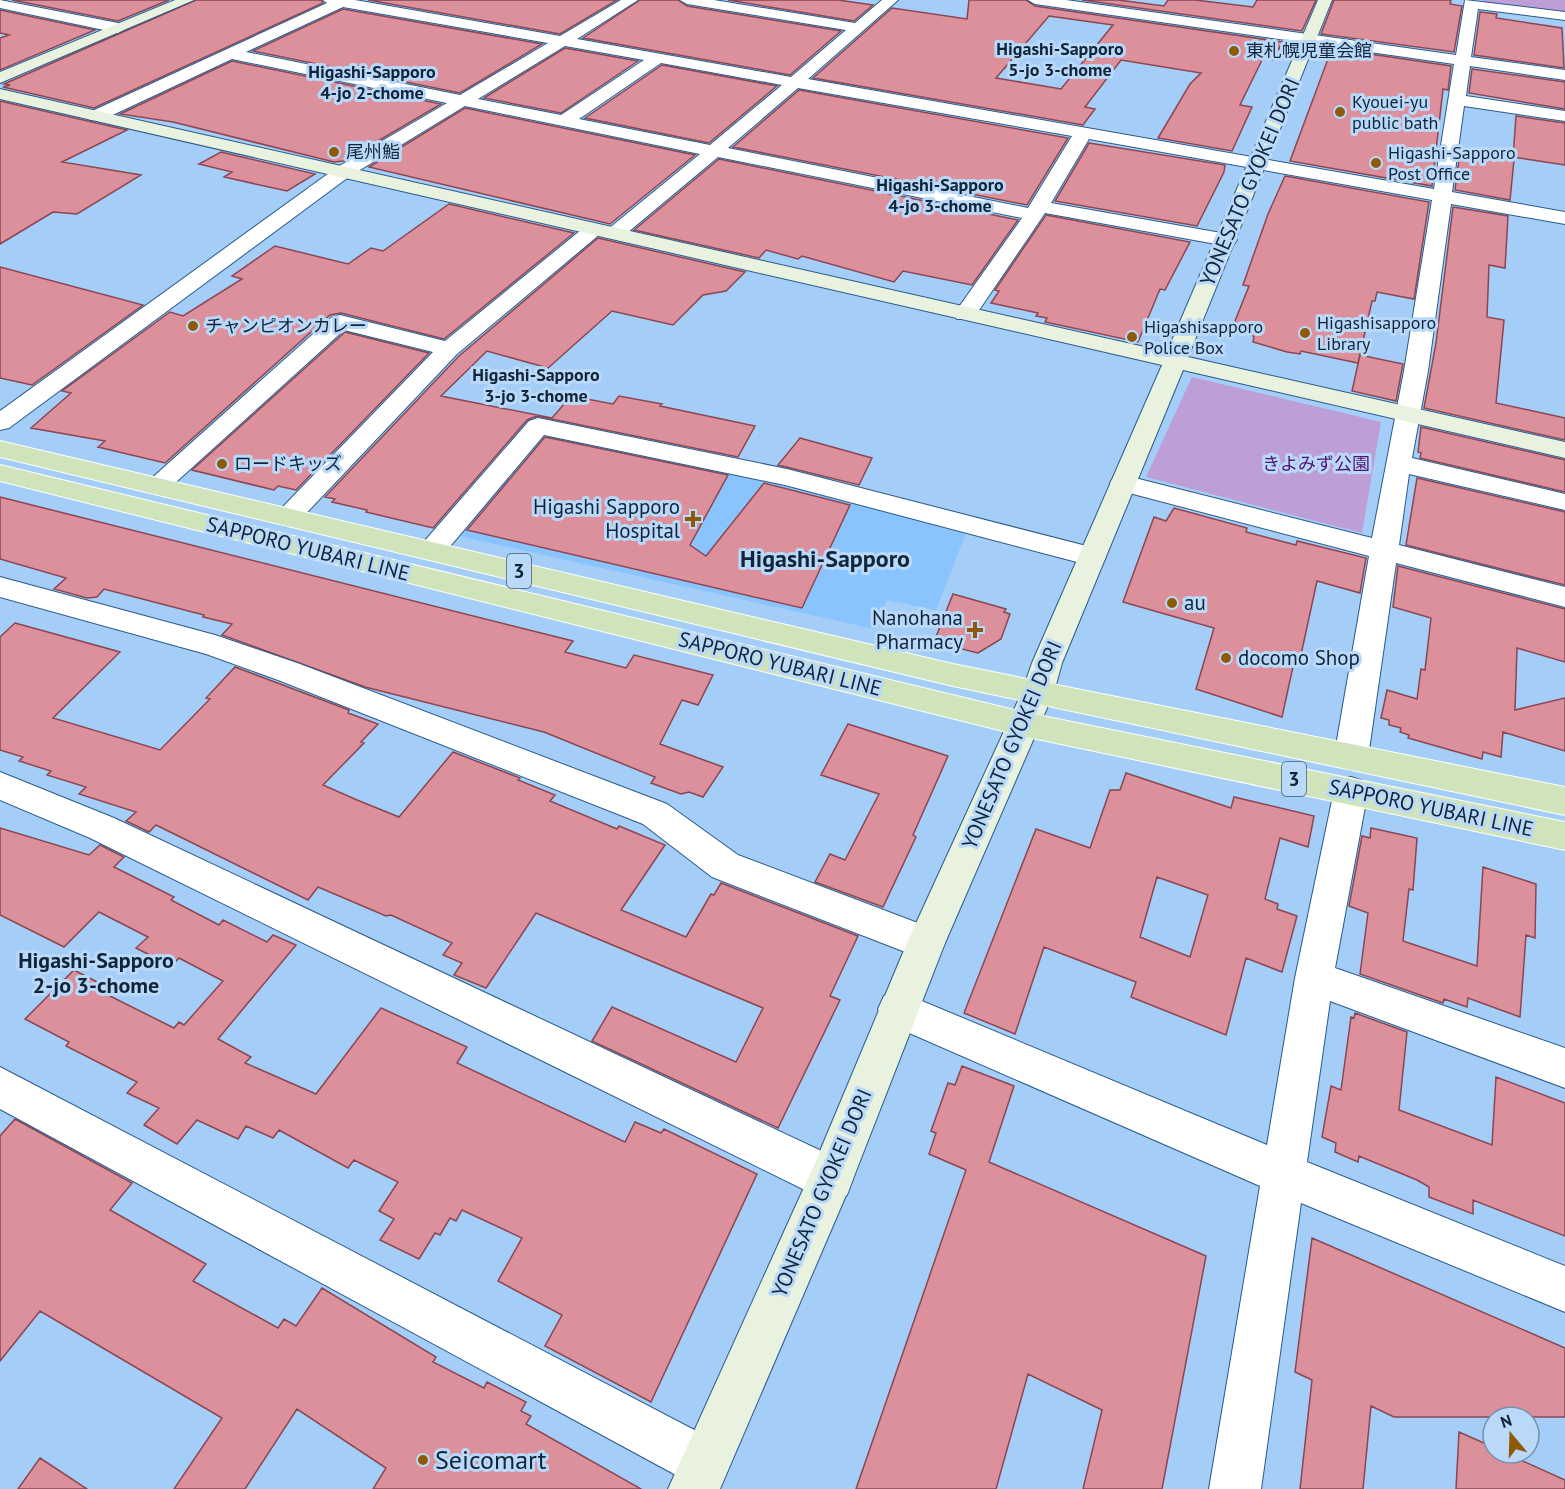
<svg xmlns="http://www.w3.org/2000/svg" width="1565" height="1489" viewBox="0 0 1565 1489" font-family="'PT Sans','Noto Sans JP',sans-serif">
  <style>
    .built { fill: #8ac4ff }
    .green { fill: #be9ed7 }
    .building { fill: #dc909b; stroke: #8a4652; stroke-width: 1.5; fill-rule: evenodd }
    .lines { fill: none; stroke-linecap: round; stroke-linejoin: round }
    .street-casing { stroke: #295a89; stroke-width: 2 }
    .secondary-casing { stroke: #295a89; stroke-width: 2 }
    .primary-casing { stroke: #fff; stroke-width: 2 }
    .street { fill: #fff; fill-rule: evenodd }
    .secondary { fill: #e8f2de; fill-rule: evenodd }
    .primary { fill: #d0e4bc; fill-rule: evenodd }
    .poi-dot { fill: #8d5a08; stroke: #bad9f9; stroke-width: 2 }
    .labels { text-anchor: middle; stroke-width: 6; stroke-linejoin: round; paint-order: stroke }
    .far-neighbourhood-label { font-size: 18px; font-weight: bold; fill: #11253a; stroke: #bad9f9 }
    .far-poi-label { font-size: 18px; fill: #11253a; stroke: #bad9f9; text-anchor: start }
    .far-park-label { font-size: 18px; fill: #521473; stroke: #bad9f9 }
    .shield { fill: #bad9f9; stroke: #445b73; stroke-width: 1.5 }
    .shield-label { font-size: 20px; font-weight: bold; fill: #11253a }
    .street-label { font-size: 21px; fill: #11253a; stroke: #bad9f9 }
    .poi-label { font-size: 21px; fill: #11253a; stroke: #bad9f9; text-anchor: end }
    .neighbourhood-label { font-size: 22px; font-weight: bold; fill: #11253a; stroke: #bad9f9 }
    .quarter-label { font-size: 24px; font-weight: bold; fill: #11253a; stroke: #bad9f9 }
    .near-poi-label { font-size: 26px; fill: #11253a; stroke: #bad9f9; text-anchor: start }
  </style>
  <rect width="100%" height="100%" fill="#a4cdf7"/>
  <!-- built -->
  <path class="built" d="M540 436 781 484 966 533 936 610 887 600 874 629 459 536Z"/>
  <!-- green -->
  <path class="green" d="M1483 0H1565V13L1482 2Z
    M1192 377 1381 422 1362 533 1146 477Z"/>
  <!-- building -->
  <path class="building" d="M12 0H169L118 21Z
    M196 0H321L323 3 94 108 3 87 10 85 4 84Z
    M368 0H617L560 34Z
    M640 0H678L687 6 841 31 790 75 583 38Z
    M728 0H838L873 5 854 21Z
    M969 0H1026L1035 6 1297 44 1296 46 1281 44 1274 60 1263 58 1240 105 1252 107 1232 151 1158 138 1190 84 1201 73 1121 60 1085 107 1095 109 1083 125 813 78 892 8 967 19ZM1049 16 1113 25 1061 89 996 78Z
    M1082 0H1118L1164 6 1168 0H1195L1253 7 1257 0H1316L1302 31Z
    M1334 0H1451L1450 4 1462 6 1454 52 1321 34Z
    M343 9 542 44 460 93 253 51Z
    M0 10 95 30 0 70V38L9 35 0 33Z
    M1480 12 1497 14 1496 18 1562 28 1564 68 1474 55Z
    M1316 46 1451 66 1448 90 1443 89 1432 186 1290 161 1331 51 1315 49Z
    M565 48 638 61 561 113 484 98Z
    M232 61 441 104 344 161 334 162 173 122 120 114Z
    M662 65 777 86 709 143 585 118Z
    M1472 69 1565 82V109L1469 93Z
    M799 90 1068 138 1027 205 733 147Z
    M0 101 127 130 62 162 141 175 77 214 53 212 0 244Z
    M465 108 695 155 610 224 369 167Z
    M1516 116 1565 123V165L1513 157Z
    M1089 143 1225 165 1224 172 1197 226 1055 201Z
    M221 152 315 174 287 191 224 177 232 172 199 164Z
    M1460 152 1514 160 1510 200 1455 190Z
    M719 159 1018 220 972 285 903 271 894 282 802 256 798 259 766 250 759 258 634 230Z
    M1285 176 1429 202 1414 299 1377 292 1375 301H1372L1358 363 1301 351 1300 354 1287 352 1253 342 1254 337 1235 321 1249 286 1243 285 1268 214Z
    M449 204 574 233 444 339 341 313 330 315 165 463 98 447 105 441 31 428 71 393 62 391 170 312 183 316 242 279 232 276 275 246 348 264 371 248 383 251Z
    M1453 207 1508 216 1505 268 1489 265 1487 317 1504 320 1496 403 1565 418V440L1424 408 1436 343Z
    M1046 215 1190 242 1165 290 1160 289 1138 342 1045 322 1047 318 1036 316 1038 313 991 303 999 291 995 290Z
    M598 238 745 272 726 291 703 295 673 325 612 311 548 368 487 351 441 396 552 418 571 396 613 404 619 396 662 404 660 406 755 426 738 457 537 416 527 420 433 528 366 512 367 510 332 502 335 499 325 497 459 356Z
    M0 267 143 305 32 385 0 378Z
    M345 332 429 353 296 490 278 486 274 490 192 470Z
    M1360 355 1403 364 1396 401 1352 391Z
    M1421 427 1565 460V492L1420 458 1421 453 1418 452Z
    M545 437 728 475 690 545 706 556 764 483 850 505 802 608 467 530Z
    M800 438 872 458 859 485 778 465Z
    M1417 478 1565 512V585L1406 545Z
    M0 497 573 641 565 652 626 668 634 655 713 675 698 705 682 700 660 744 723 767 703 797 689 792 681 794 651 783 655 777 544 732 365 687 222 635 232 624 203 617 204 615 104 589 97 597 87 598 54 589 66 578 0 559Z
    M1174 508 1247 528 1246 532 1296 545 1297 541 1366 558 1360 593 1317 581 1299 664 1294 662 1282 717 1196 689 1214 628 1123 602 1154 517 1166 521Z
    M1398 566 1565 609V662L1517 648 1515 710 1565 698V751L1503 732 1501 757 1483 752 1482 759 1408 738 1409 735 1400 732 1401 728 1389 725V720L1381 718 1387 690 1417 699 1421 669 1425 670 1431 618 1393 607Z
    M953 594 1006 609 1004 612 1010 614 1001 639 978 653 934 642Z
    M15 623 120 652 53 718 160 750 210 699 206 698 235 667 349 710 348 713 378 724 361 742 364 743 323 785 357 800 399 817 453 752 520 778 518 780 555 795 550 801 617 829 619 826 665 845 621 910 686 937 711 894 714 895 721 883 858 936 830 996 840 1000 778 1128 592 1041 612 1007 736 1062 763 1008 536 913 486 988 454 975 462 963 443 955 452 943 391 915 386 916 318 887 308 900 156 825 149 832 126 821 136 812 79 794 86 787 47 775 51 771 19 761 23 757 0 750V637Z
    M848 724 948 756 913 835 916 837 883 907 815 882 830 854 845 860 879 794 821 775Z
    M1126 773 1231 808 1234 797 1314 816 1308 847 1280 838 1265 899 1278 904 1277 909 1297 916 1282 972 1246 958 1226 1035 1131 997 1136 982 1044 947 1015 1034 964 1013 1036 829 1090 848 1110 790H1120ZM1157 877 1208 895 1190 957 1140 937Z
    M0 828 89 855 100 845 124 857 114 867 174 897 171 900 219 925 223 920 267 942 273 935 296 945 218 1039 251 1057 245 1063 316 1094 381 1008 467 1047 457 1063 625 1142 635 1122 661 1133 664 1129 757 1174 651 1402 545 1346 562 1315 498 1281 522 1238 462 1210 456 1221 450 1218 440 1235 435 1233 419 1259 380 1240 394 1219 379 1211 398 1182 354 1160 348 1168 279 1130 273 1138 246 1126 238 1139 197 1120 177 1144 144 1125 159 1108 127 1093 137 1082 66 1046 69 1042 25 1019 74 970 105 986 100 991 174 1028 179 1022 184 1025 223 981 179 958 171 966 136 948 148 937 99 912 64 947 0 915Z
    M1371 828 1417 838 1413 890 1409 889 1403 941 1477 966 1483 867 1536 884 1535 938 1526 935 1520 1017 1468 998 1467 1007 1444 999 1443 1003 1360 974 1368 913 1349 906 1362 836 1370 838Z
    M1355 1013 1407 1032 1399 1110 1492 1145 1496 1077 1565 1103V1236L1473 1200V1214L1429 1197V1187L1417 1180 1359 1156 1358 1162 1335 1152 1336 1143 1322 1137 1331 1086 1341 1090 1351 1017 1354 1018Z
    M962 1066 1014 1086 989 1162 1206 1256 1162 1489H1083L1102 1410 1028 1374 996 1489H856L966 1170 929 1154 936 1133 931 1131 948 1083 955 1085Z
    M15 1119 132 1183 110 1210 206 1264 193 1281 278 1328 284 1319 296 1326 322 1288 436 1357 433 1362 484 1388 487 1382 526 1402 521 1411 531 1416 526 1424 641 1489H373L386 1468 297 1409 245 1489H174L222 1418 40 1311 0 1361V1136Z
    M1312 1238 1565 1348V1417H1394L1371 1406 1363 1489H1300L1312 1380 1295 1372Z
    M1459 1432 1493 1447V1453H1505L1565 1480V1489H1456Z
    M40 1458 87 1489H18Z"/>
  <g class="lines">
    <defs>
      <path id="street" d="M0 0 118 23 126 28 118 33 0 8Z
        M323 0H355L560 36 621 0H638L577 39 791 77 846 30 687 4 680 0H714L855 23 882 0H898L808 79 1434 189 1454 64 1035 4 1028 0H1066L1456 55 1465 0 1565 12V20L1478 9 1471 57 1565 70V80L1470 66 1466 96 1565 111V121L1464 106 1452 192 1565 212V224L1451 204 1428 371 1412 458 1565 494V510L1409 474 1399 545 1565 587V607L1396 563 1368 757 1363 766 1351 770 1339 766 1334 757 1369 556 1114 489 1110 483 1114 477 1123 475 1372 538 1404 371 1432 200 1089 139 1051 203 1227 234 1234 236 1237 240 1234 244 1227 246 1045 213 973 319H957L954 314 1022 218 718 157 621 238H607L604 234 607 230 700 154 465 106 350 176 9 428 0 430V411L336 168 447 103 232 59 102 120H90L87 116 90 112 327 3ZM343 7 548 43 460 95 246 52ZM565 46 644 60 561 115 478 99ZM661 63 782 85 710 145 579 119ZM798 88 1072 136 1028 208 728 148Z
        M593 224 600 226 603 230 600 234 457 354 297 523 287 526 277 523 273 517 433 352 344 330 165 492 156 494 147 492 143 486 332 317 340 315 445 341 586 226Z
        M538 418 787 469 1102 550 1106 557 1102 564 1092 566 785 485 544 435 442 556 432 559 422 556 418 550 422 544 529 421Z
        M0 577 215 635 300 664 667 804 738 855 939 931 945 943 939 955 926 960 913 955 712 877 643 824 278 680 206 654 0 597Z
        M0 772 114 818 847 1163 853 1179 847 1195 831 1201 815 1195 90 838 0 800Z
        M1351 777 1363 781 1368 791 1335 968 1565 1048V1088L1330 1001 1307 1162 1565 1266V1312L1301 1203 1261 1489H1209L1260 1186 884 1022 878 1009 884 996 898 991 1267 1145 1295 978 1334 791 1339 781Z
        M0 1067 723 1445 730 1463 723 1481 705 1488 687 1481 0 1109Z"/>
      <path id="secondary" d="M175 0H194L0 83V72Z
        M1318 0H1332L1188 357 1565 442V458L1183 370 1062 663 1054 692 945 943 853 1179 720 1489H668L815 1163 907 943 1022 692 1032 663 1162 365 0 99V89L1167 352Z"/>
      <path id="primary" d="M0 441 953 664 1565 787V815L953 686 0 457Z
        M0 465 1023 712 1565 822V850L1023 736 0 481Z"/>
    </defs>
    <!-- street casing -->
    <use href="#street" class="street-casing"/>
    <!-- secondary casing -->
    <use href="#secondary" class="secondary-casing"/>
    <!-- primary casing -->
    <use href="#primary" class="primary-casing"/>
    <!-- street -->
    <use href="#street" class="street"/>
    <!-- secondary -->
    <use href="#secondary" class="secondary"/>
    <!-- primary -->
    <use href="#primary" class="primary"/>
  </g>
  <!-- markers -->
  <g class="poi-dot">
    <circle cx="1234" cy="51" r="6"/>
    <circle cx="1340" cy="112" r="6"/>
    <circle cx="334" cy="152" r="6"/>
    <circle cx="1376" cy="163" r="6"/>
    <circle cx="193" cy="326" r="6"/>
    <circle cx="1305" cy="333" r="6"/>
    <circle cx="1132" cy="337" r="6"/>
    <circle cx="222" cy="464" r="6"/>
    <path d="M690 510h6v6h6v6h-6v6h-6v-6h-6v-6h6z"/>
    <circle cx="1172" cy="603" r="6"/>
    <path d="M972 621h6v6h6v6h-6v6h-6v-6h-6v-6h6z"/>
    <circle cx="1226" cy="658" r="6"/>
    <circle cx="423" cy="1460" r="6"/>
  </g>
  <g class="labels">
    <!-- far-neighbourhood labels -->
    <g class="far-neighbourhood-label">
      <text x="1060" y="55">Higashi-Sapporo<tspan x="1060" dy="21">5-jo 3-chome</tspan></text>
      <text x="372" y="78">Higashi-Sapporo<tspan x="372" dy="21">4-jo 2-chome</tspan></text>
      <text x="940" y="191">Higashi-Sapporo<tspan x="940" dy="21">4-jo 3-chome</tspan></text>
      <text x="536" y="381">Higashi-Sapporo<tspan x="536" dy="21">3-jo 3-chome</tspan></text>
    </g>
    <!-- far-poi labels -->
    <g class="far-poi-label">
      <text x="1246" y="57">東札幌児童会館</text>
      <text x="1352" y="108">Kyouei-yu<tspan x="1352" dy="21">public bath</tspan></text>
      <text x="346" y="158">尾州鮨</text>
      <text x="1388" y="159">Higashi-Sapporo<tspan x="1388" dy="21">Post Office</tspan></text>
      <text x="1317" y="329">Higashisapporo<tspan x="1317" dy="21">Library</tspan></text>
      <text x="205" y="332">チャンピオンカレー</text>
      <text x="1144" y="333">Higashisapporo<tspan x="1144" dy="21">Police Box</tspan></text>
      <text x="234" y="470">ロードキッズ</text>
    </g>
    <!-- far-park labels -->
    <g class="far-park-label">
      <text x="1316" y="470">きよみず公園</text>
    </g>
    <!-- shield labels -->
    <g class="shield">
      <rect x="507" y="554" width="24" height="34" rx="4.5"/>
      <rect x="1282" y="762" width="24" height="34" rx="4.5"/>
    </g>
    <g class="shield-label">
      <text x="519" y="578">3</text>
      <text x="1294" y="786">3</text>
    </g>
    <!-- street labels -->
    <g class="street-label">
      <text transform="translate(1250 182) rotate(-67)" y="7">YONESATO GYOKEI DORI</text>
      <text transform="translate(308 549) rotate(14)" y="7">SAPPORO YUBARI LINE</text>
      <text transform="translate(780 664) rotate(14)" y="7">SAPPORO YUBARI LINE</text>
      <text transform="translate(1012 745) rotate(-67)" y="7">YONESATO GYOKEI DORI</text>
      <text transform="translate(1431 808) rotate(12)" y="7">SAPPORO YUBARI LINE</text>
      <text transform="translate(822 1193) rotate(-67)" y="7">YONESATO GYOKEI DORI</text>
    </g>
    <!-- poi labels -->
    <g class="poi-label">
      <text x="680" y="514">Higashi Sapporo<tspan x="680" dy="24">Hospital</tspan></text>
      <text x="1184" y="610" text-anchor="start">au</text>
      <text x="963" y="625">Nanohana<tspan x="963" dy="24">Pharmacy</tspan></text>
      <text x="1238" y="665" text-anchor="start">docomo Shop</text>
    </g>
    <!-- neighbourhood labels -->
    <g class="neighbourhood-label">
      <text x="96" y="968">Higashi-Sapporo<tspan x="96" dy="25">2-jo 3-chome</tspan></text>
    </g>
    <!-- quarter labels -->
    <g class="quarter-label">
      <text x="825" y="567">Higashi-Sapporo</text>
    </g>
    <!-- near-poi labels -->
    <g class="near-poi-label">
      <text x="435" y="1469">Seicomart</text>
    </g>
  </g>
  <!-- north arrow -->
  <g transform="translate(1511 1435) rotate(341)"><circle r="28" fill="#bad9f9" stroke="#7691ad" stroke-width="1.5"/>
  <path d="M0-4.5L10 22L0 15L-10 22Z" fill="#8d5a08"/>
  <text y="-9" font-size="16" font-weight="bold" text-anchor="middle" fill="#11253a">N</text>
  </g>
</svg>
